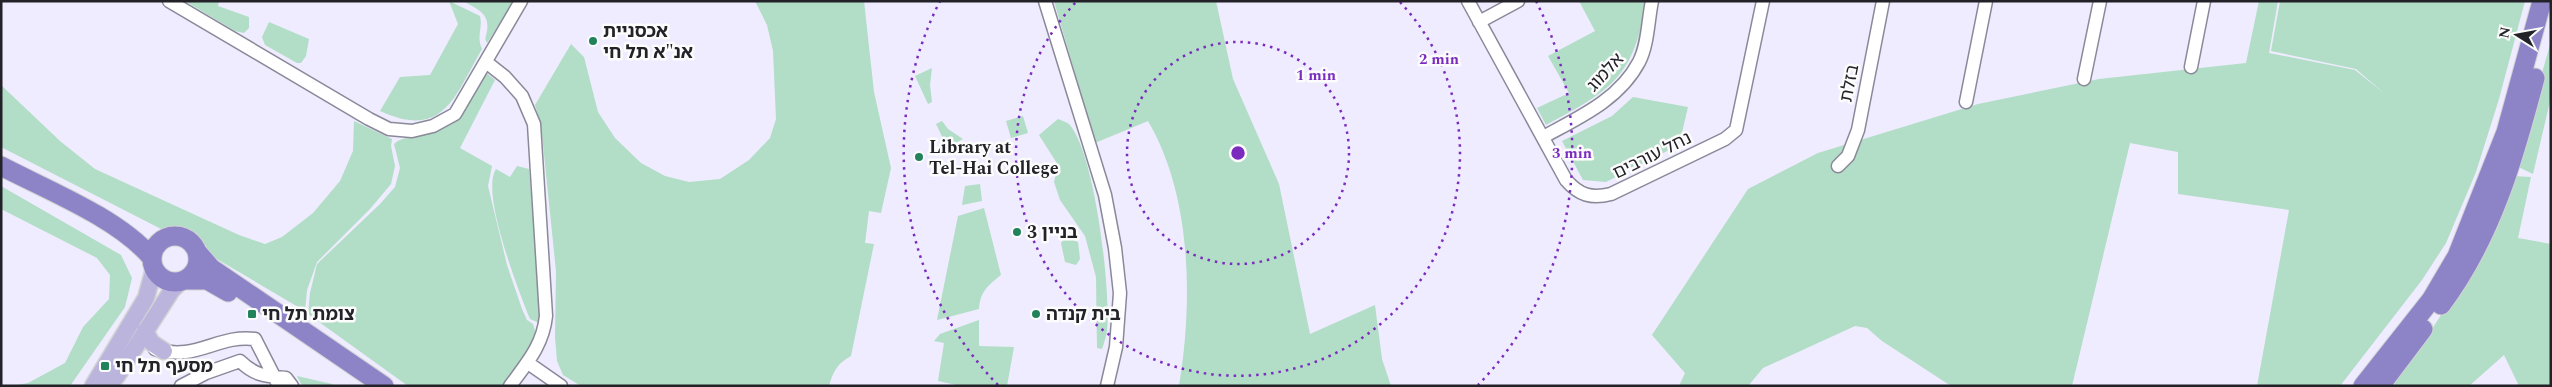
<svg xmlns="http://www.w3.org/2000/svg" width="2552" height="387" viewBox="0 0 2552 387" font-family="Spectral,'Noto Sans Hebrew',serif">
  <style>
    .green { fill: #b2ddc6 }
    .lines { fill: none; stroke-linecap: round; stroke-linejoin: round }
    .minor-casing { stroke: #8a8999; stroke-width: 15 }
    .major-casing { stroke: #d3d3d4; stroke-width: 19 }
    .highway-casing { stroke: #d3d3d4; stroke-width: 21 }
    .minor { stroke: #fff; stroke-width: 12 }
    .major { stroke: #bbb5de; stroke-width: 16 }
    .highway { stroke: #8d84c8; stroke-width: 19 }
    .ring { fill: none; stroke: #7b2cbf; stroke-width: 2.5; stroke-dasharray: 2.5 5 }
    .poi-dot { fill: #21825b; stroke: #fcfcfc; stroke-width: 2 }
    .labels { text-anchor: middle; stroke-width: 5; stroke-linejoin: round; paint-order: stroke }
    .poi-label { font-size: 18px; font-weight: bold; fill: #222228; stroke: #fcfcfc; text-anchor: start }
    .street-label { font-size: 18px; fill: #222228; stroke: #fcfcfc }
    .centre { fill: #7b2cbf; stroke: #fcfcfc; stroke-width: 2.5 }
    .ring-label { font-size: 15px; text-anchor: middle; font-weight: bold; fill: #7b2cbf; stroke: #fcfcfc; stroke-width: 5; stroke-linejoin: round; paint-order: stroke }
  </style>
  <rect width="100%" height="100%" fill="#eeecfe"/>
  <!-- green -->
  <path class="green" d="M185 1H219L218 6 249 17V28L244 33 235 31Z
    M449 1 480 16C483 28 476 37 482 49 454 97 444 140 380 111L400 77 430 75 458 24Z
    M463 1H514L487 43C484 38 486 37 487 31 490 13 477 9 463 1Z
    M755 1H864L874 92 891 168 881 213 869 211 865 243 874 244 851 356C838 363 833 371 829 386H581L563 375 557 361 555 337 556 271 541 125 535 105 571 44 584 57 598 112 615 138 641 163 665 176 689 182 720 179 749 160 770 138 776 119 773 51 767 25Z
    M1054 1H1216L1233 79 1279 184 1310 334 1375 305 1382 359 1391 386H1179C1193 302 1192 196 1148 121L1095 143Z
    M1579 1H1646C1634 78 1611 90 1546 125L1537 108 1569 93 1548 56 1595 31Z
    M2259 1H2278L2269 53 2355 70 2385 94 2356 69 2271 51 2280 1H2525L2499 99 2476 172 2446 243 2422 280 2340 386H2257L2289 210 2178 194V152L2130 143 2072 386H1951L1882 341 1867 328 1855 326 1763 368 1748 386H1679L1685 373 1652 335 1748 189 1818 153 1978 104 2099 79 2246 63Z
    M269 22 309 39 306 56 301 63H297L265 45 262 37Z
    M2551 41V97L2533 174 2516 166Z
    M932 68 930 85 932 102 928 104 915 76Z
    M484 71 495 80 460 148 492 166 488 186 507 265 522 309 527 320 533 324 536 334 522 363 501 386H408L308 314 310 293 317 264 380 204 395 187 400 168 394 144C404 134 432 137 445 126 454 119 476 83 484 71Z
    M1 85 60 141 95 169 239 235 265 244 282 237 313 213 340 181 353 151 354 121 392 139 391 146 395 166 391 184 370 209 317 262 307 290 305 311 205 252 190 237 167 232 1 147Z
    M1633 97 1688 107 1679 145 1606 182 1583 180 1562 141 1612 116Z
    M1023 116 1028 133 1011 138 1006 121Z
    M1058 119C1061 120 1066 122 1069 124 1095 152 1111 291 1107 331 1106 337 1104 343 1102 349L1097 348 1096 277 1085 236 1060 200 1054 182 1058 165 1039 135Z
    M942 121 948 129 963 139 947 147 936 124Z
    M517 166 529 169 541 315 539 330 537 322 530 319C519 292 480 192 496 169L510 177Z
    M2513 176 2531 177 2518 238 2551 244V386H2519L2504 355 2469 386H2391L2418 350 2486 247Z
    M980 184 982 201 962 205 965 186Z
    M1 186 121 255 132 278 125 307 70 386H11L28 383 65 363 83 327 109 299 110 275 97 258 1 209Z
    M984 208 1001 275C988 285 980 292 979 309L937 320 958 216Z
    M1066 237 1078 242 1080 259 1076 265 1065 262 1061 243Z
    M979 320V346L1014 347 1007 386H961L938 381 944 343 934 341 940 334Z
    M297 376 332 384 334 386H302Z"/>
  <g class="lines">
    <defs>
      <path id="minor" d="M169 1 369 119 389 129 412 131 433 126 455 114 521 1
        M1045 1 1105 195 1115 248 1120 293 1116 347 1107 386
        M1468 1 1566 180C1579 195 1591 199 1611 194L1725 139 1736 130 1763 1
        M1479 22 1518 1
        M486 62 505 77 522 96 534 124 546 316C543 345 527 363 510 386
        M2191 67 2204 1
        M2084 79 2100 1
        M1966 102 1986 1
        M1543 137C1578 118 1619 100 1639 62 1648 45 1648 20 1652 1
        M1838 166 1848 156 1858 130 1883 1
        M155 349C196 362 218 334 255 339L279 386
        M528 363 561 386
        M181 386 206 373 240 361C255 376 266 376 286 378L292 386"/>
      <path id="major" d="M145 331 152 343 164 351
        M93 386 146 298 154 269
        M108 386 117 376 172 290 180 282"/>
      <path id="highway" d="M1 166C47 190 118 218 151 257
        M152 259a23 23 0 1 1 46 0a23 23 0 1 1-46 0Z
        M198 253 211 268 384 386
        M185 280H207L228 292
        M2441 305C2492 237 2514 158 2535 78
        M2363 386 2431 300 2457 256 2506 132 2542 1
        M2380 386 2423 329"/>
    </defs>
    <!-- minor casing -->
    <use href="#minor" class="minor-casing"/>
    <!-- major casing -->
    <use href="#major" class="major-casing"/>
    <!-- highway casing -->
    <use href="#highway" class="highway-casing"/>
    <!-- minor -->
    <use href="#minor" class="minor"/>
    <!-- major -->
    <use href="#major" class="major"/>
    <!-- highway -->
    <use href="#highway" class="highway"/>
  </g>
  <!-- distance rings -->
  <g class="ring">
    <circle cx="1238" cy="153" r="111"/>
    <path d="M1400 2A222 222 0 1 1 1076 2"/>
    <path d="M998 385A334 334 0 0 1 940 1M1536 1A334 334 0 0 1 1478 385"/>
  </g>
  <!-- markers -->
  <g class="poi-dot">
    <circle cx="593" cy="41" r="5"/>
    <circle cx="919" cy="157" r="5"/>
    <circle cx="1017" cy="232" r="5"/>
    <rect x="247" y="309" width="10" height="10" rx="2.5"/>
    <circle cx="1036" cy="314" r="5"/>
    <rect x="100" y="361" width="10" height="10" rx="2.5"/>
  </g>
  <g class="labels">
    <!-- poi labels -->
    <g class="poi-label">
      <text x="603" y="37">אכסניית<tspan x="603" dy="21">אנ"א תל חי</tspan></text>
      <text x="929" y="153">Library at<tspan x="929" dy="21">Tel-Hai College</tspan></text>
      <text x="1027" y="238">בניין 3</text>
      <text x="262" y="320">צומת תל חי</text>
      <text x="1046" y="320">בית קנדה</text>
      <text x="115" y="372">מסעף תל חי</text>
    </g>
    <!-- street labels -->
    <g class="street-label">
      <text transform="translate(1605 72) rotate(-47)" y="6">אלמוג</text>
      <text transform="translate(1849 83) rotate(-79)" y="6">בזלת</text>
      <text transform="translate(1652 155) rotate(-26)" y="6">נחל עורבים</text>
    </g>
  </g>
  <circle cx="1238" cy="153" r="8" class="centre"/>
  <g class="ring-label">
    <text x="1439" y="64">2 min</text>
    <text x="1316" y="80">1 min</text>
    <text x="1572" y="158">3 min</text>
  </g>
  <!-- border -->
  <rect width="2552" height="387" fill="none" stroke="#222228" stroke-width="5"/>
  <!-- north arrow -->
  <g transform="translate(2517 35) rotate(281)" stroke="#fcfcfc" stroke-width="4" paint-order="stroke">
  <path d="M0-4L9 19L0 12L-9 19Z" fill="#222228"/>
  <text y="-8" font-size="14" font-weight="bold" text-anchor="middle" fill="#222228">N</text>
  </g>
</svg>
